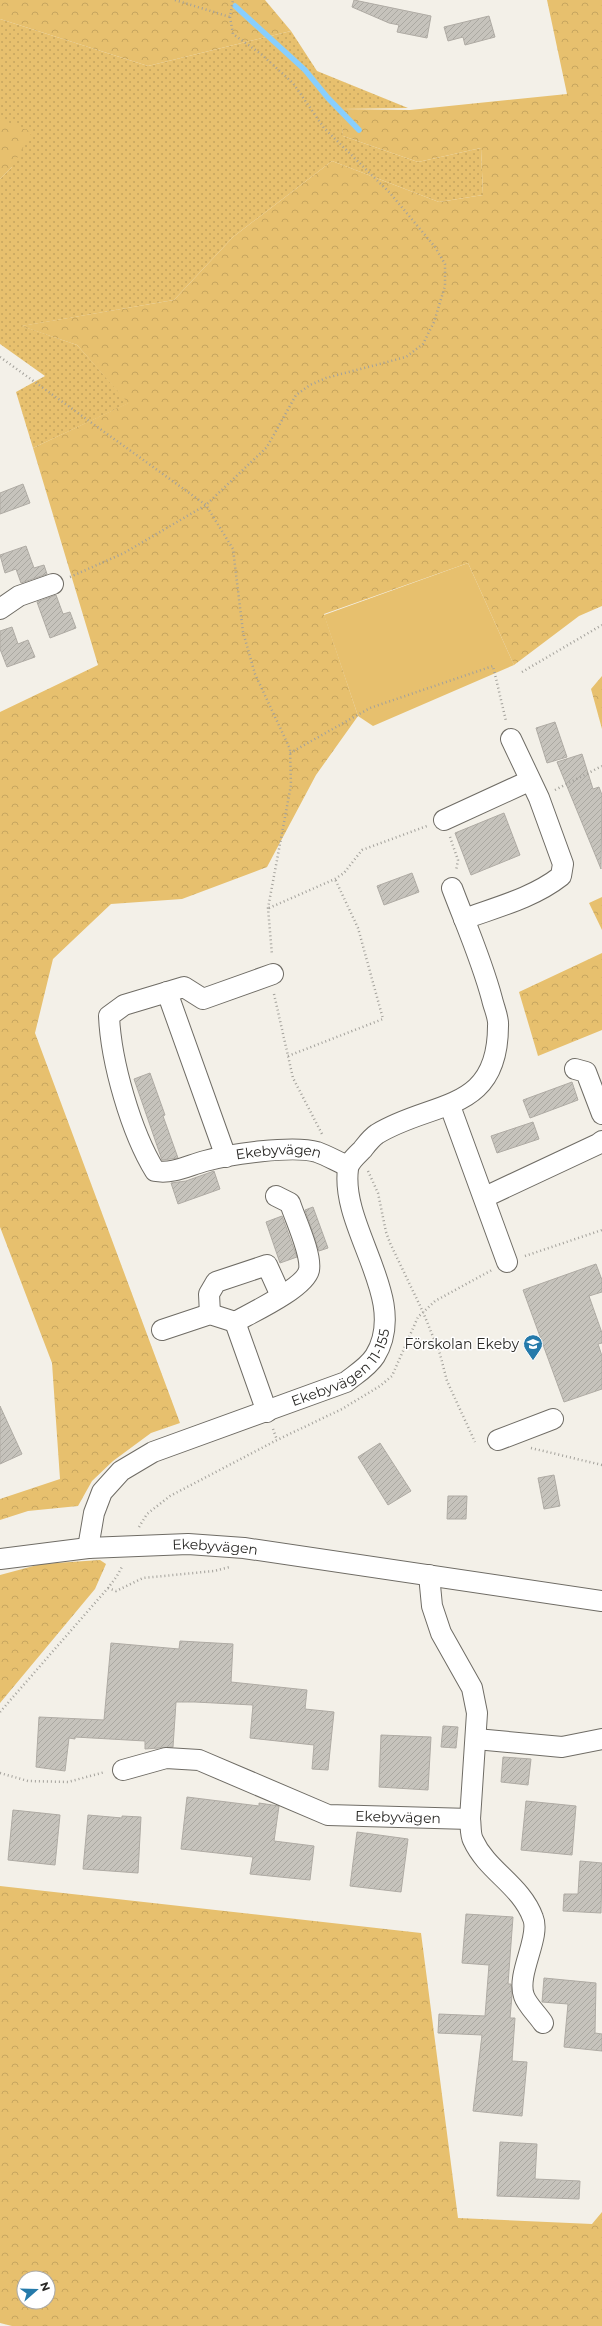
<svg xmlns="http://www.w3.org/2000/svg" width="602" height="2326" viewBox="0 0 602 2326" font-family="Montserrat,sans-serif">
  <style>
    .grass { fill: url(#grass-dots) }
    .forest { fill: url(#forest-crowns); fill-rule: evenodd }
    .pitch { fill: #e7c06e }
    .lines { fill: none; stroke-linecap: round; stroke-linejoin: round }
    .stream { stroke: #88cffe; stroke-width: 5.5 }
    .building { fill: url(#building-hatch); stroke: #afaba4 }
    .minor-casing { stroke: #6f6c65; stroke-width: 22 }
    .path { stroke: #a3a19b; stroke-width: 2.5; stroke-dasharray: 1 3; stroke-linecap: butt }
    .minor { stroke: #fff; stroke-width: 20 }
    .labels { text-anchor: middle; stroke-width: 3; stroke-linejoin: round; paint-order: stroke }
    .street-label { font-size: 14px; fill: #2a2926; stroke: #fff }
    .poi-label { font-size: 14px; fill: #2a2926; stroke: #fff; text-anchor: end }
  </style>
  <defs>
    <pattern id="grass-dots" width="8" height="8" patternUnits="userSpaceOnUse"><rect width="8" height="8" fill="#e7c06e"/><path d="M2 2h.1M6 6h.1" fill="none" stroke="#c6a55f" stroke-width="1.8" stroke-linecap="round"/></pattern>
    <pattern id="forest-crowns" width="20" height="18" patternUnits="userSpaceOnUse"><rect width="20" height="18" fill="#e7c06e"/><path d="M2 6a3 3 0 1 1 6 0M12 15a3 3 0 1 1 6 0" fill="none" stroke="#c6a55f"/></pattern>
    <pattern id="building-hatch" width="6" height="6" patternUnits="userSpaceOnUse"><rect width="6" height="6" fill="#c6c3bc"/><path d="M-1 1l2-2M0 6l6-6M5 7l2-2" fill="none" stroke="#aaa8a1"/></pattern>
  </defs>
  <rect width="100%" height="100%" fill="#f3f0e8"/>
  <!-- grass -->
  <path class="grass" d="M0 19 148 66 291 31 317 71 408 108 341 109 343 136 418 162 481 148 483 195 439 202 332 161 233 237 174 300 22 326 77 345 129 403 33 448 16 392 45 376 0 344V179L12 167 0 119Z"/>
  <!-- forest -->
  <path class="forest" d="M0 0H265L291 31 148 66 0 19Z
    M547 0H602V606L579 616 514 665 468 563 324 614 358 716 316 775 267 867 182 899 111 904 53 959 35 1033 180 1423 151 1433 113 1461 92 1481 78 1506 28 1511 0 1520V1499L60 1479 52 1363 0 1227V712L98 665 33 448 128 403 77 345 21 326 174 300 233 237 332 161 439 202 483 195 481 148 418 162 343 136 340 109 410 110 567 94Z
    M0 119 32 132 12 167 0 179Z
    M602 676V729L591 689Z
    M602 897V930L589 903Z
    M602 953V1030L538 1056 519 992Z
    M100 1560 106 1564 95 1589 0 1703V1575L41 1564Z
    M0 1886 421 1933 458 2218 592 2224 602 2212V2326H12L0 2323ZM24 2278H48V2302H24Z"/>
  <!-- pitch -->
  <path class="pitch" d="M468 563 514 665 373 726 358 716 324 615Z"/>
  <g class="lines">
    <!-- stream -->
    <path class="stream" d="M235 6 305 70 328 98 359 130"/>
  </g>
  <!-- building -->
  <path class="building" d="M354 0 431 16 427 38 397 32 399 25 389 23 352 7Z
    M489 16 495 37 465 45 463 37 448 41 444 27Z
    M23 484 30 503 0 514V493Z
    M26 546 34 568 44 565 47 574 21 583 16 569 5 573 0 555Z
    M56 595 63 614 70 612 76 628 50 638 37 602Z
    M12 627 18 644 28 640 35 657 7 667 0 649V631Z
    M555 722 567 757 547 763 536 728Z
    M582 754 593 789 599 787 602 795 601 869 557 762Z
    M504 813 520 855 471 875 455 833Z
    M412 873 419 892 384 905 377 886Z
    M150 1073 165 1115 163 1116 178 1158 162 1160 134 1079Z
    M572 1082 578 1100 530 1118 523 1100Z
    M533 1122 539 1139 497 1153 491 1136Z
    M214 1171 220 1189 178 1204 171 1183 186 1181Z
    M313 1207 328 1248 319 1251 305 1210Z
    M282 1216 297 1257 280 1263 266 1222Z
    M596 1264 602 1280V1292L589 1296 602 1333V1343L598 1344 602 1356V1389L564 1402 523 1290Z
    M0 1406 22 1454 0 1464Z
    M380 1443 411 1491 388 1505 358 1457Z
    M554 1475 560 1506 544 1509 538 1478Z
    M448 1496H467L466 1519H447Z
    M180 1641 233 1644 231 1682 307 1690 305 1709 334 1712 328 1770 312 1769 314 1745 250 1738 253 1705 195 1702H176L173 1747 145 1749V1741L75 1737V1739L69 1738 65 1771 36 1767 39 1717 104 1720 111 1643 179 1649Z
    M443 1726 458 1727 456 1748 441 1747Z
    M381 1735 431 1737 428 1790 379 1787Z
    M503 1757 531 1759 528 1785 501 1782Z
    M187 1797 259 1806V1803L279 1806 274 1841 314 1846 310 1880 250 1874 253 1857 181 1849Z
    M526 1801 576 1806 572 1855 521 1850Z
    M13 1810 60 1815 55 1865 8 1860Z
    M88 1815 122 1818V1816L141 1817 138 1873 83 1869Z
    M357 1832 408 1839 401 1892 350 1886Z
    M580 1861 602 1863 601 1913 563 1911 564 1894H578Z
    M466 1914 513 1917 508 1984H511L512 1995 510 2018H515L512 2061 527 2062 522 2116 473 2111 482 2035 438 2033 439 2014 485 2016 489 1965 462 1963Z
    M544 1978 596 1983 595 2033 602 2034V2051L564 2047 568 2004 542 2002Z
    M500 2142 537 2144 535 2179 580 2181 579 2199 497 2196Z"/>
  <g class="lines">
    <defs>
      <g id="minor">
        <path d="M0 609 19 596 53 584"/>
        <path d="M444 820 529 781"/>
        <path d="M464 919C497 907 533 898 561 876L563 864 539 798 511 739"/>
        <path id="s1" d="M273 974 203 999 184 987 124 1005 109 1016C111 1062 131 1132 155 1171 173 1174 187 1166 205 1161 230 1154 293 1145 317 1152 328 1156 338 1162 348 1166"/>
        <path d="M167 992 226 1157"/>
        <path d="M575 1069 586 1072 602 1114"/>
        <path d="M450 1106 507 1262"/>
        <path d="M485 1197 598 1144 602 1141"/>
        <path d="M210 1314 209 1294 216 1282 267 1265 281 1296"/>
        <path d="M235 1322 267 1412"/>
        <path d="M162 1330 210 1314 235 1322C251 1313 305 1288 309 1270 312 1254 295 1219 290 1203L276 1196"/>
        <path d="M498 1440 553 1419"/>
        <path id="s2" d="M88 1548 94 1513 102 1492 121 1471 153 1452 346 1382C356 1374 368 1367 375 1356 410 1299 340 1229 348 1169 349 1162 357 1155 362 1150 366 1145 371 1138 377 1134 432 1100 498 1114 498 1026 499 1018 494 1008 492 999 482 961 466 925 452 888"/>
        <path id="s3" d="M0 1559 88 1548 188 1544 244 1548 602 1601"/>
        <path d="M476 1739 562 1747 602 1739"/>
        <path id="s4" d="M123 1770 166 1758 199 1760 328 1815 470 1819 477 1713 472 1688 441 1633 432 1606 429 1575"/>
        <path d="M470 1819C471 1825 470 1834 473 1840 487 1871 521 1885 533 1918 541 1937 516 1974 524 1996 527 2005 538 2015 543 2023"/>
      </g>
    </defs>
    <!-- minor casing -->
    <use href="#minor" class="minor-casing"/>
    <!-- path -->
    <path class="path" d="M175 0 230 17
      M0 357 206 505 233 549 243 632 255 674 290 749 291 785 268 908 272 955
      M70 577 124 553 206 505 267 447 296 395 310 385 326 378 406 357 423 344 434 322 445 286V264L435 247 390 193 324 128 293 83 261 54 233 34 230 17 233 0
      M522 672 602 625
      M290 753 370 708 493 666 506 721
      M555 790 602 766
      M450 837 458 860 456 871
      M269 908 335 879 344 873 362 850 427 826
      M274 994 293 1078 322 1134
      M288 1056 383 1019 358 928 335 879
      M368 1171 378 1193 386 1232 390 1243 423 1312 440 1354 447 1381 475 1442
      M525 1256 602 1230
      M273 1429 277 1440
      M531 1448 602 1465
      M139 1527 147 1514 170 1496 277 1440 342 1409 380 1386 392 1376 418 1317 435 1301 492 1270
      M108 1588 116 1591 143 1578 214 1571 230 1567
      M0 1712 108 1588 117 1576 123 1565
      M0 1773 28 1781 68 1782 105 1772"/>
    <!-- minor -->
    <use href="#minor" class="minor"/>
  </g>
  <!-- icons -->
  <defs>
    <symbol id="school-pin" viewBox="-11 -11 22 30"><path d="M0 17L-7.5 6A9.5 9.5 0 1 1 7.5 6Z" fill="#257aaa" stroke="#fff"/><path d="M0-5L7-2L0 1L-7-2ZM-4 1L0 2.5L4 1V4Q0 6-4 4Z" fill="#fff"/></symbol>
  </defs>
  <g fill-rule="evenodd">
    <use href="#school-pin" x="522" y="1333" width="22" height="30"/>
  </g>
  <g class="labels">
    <!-- street labels -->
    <g class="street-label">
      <text dy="5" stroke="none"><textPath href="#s1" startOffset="467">Ekebyvägen</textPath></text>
      <text dy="5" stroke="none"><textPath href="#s2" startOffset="334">Ekebyvägen 11-155</textPath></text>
      <text dy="5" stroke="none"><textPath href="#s3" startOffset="216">Ekebyvägen</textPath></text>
      <text dy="5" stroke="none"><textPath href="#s4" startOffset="288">Ekebyvägen</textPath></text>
    </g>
    <!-- poi labels -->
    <g class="poi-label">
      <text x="519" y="1349">Förskolan Ekeby</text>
    </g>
  </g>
  <!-- north arrow -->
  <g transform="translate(36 2290) rotate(70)"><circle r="19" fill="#ffffff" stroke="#aaa9a8"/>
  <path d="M0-3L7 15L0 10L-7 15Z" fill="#257aaa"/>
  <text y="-6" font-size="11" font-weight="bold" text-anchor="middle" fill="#2a2926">N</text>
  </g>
</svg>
